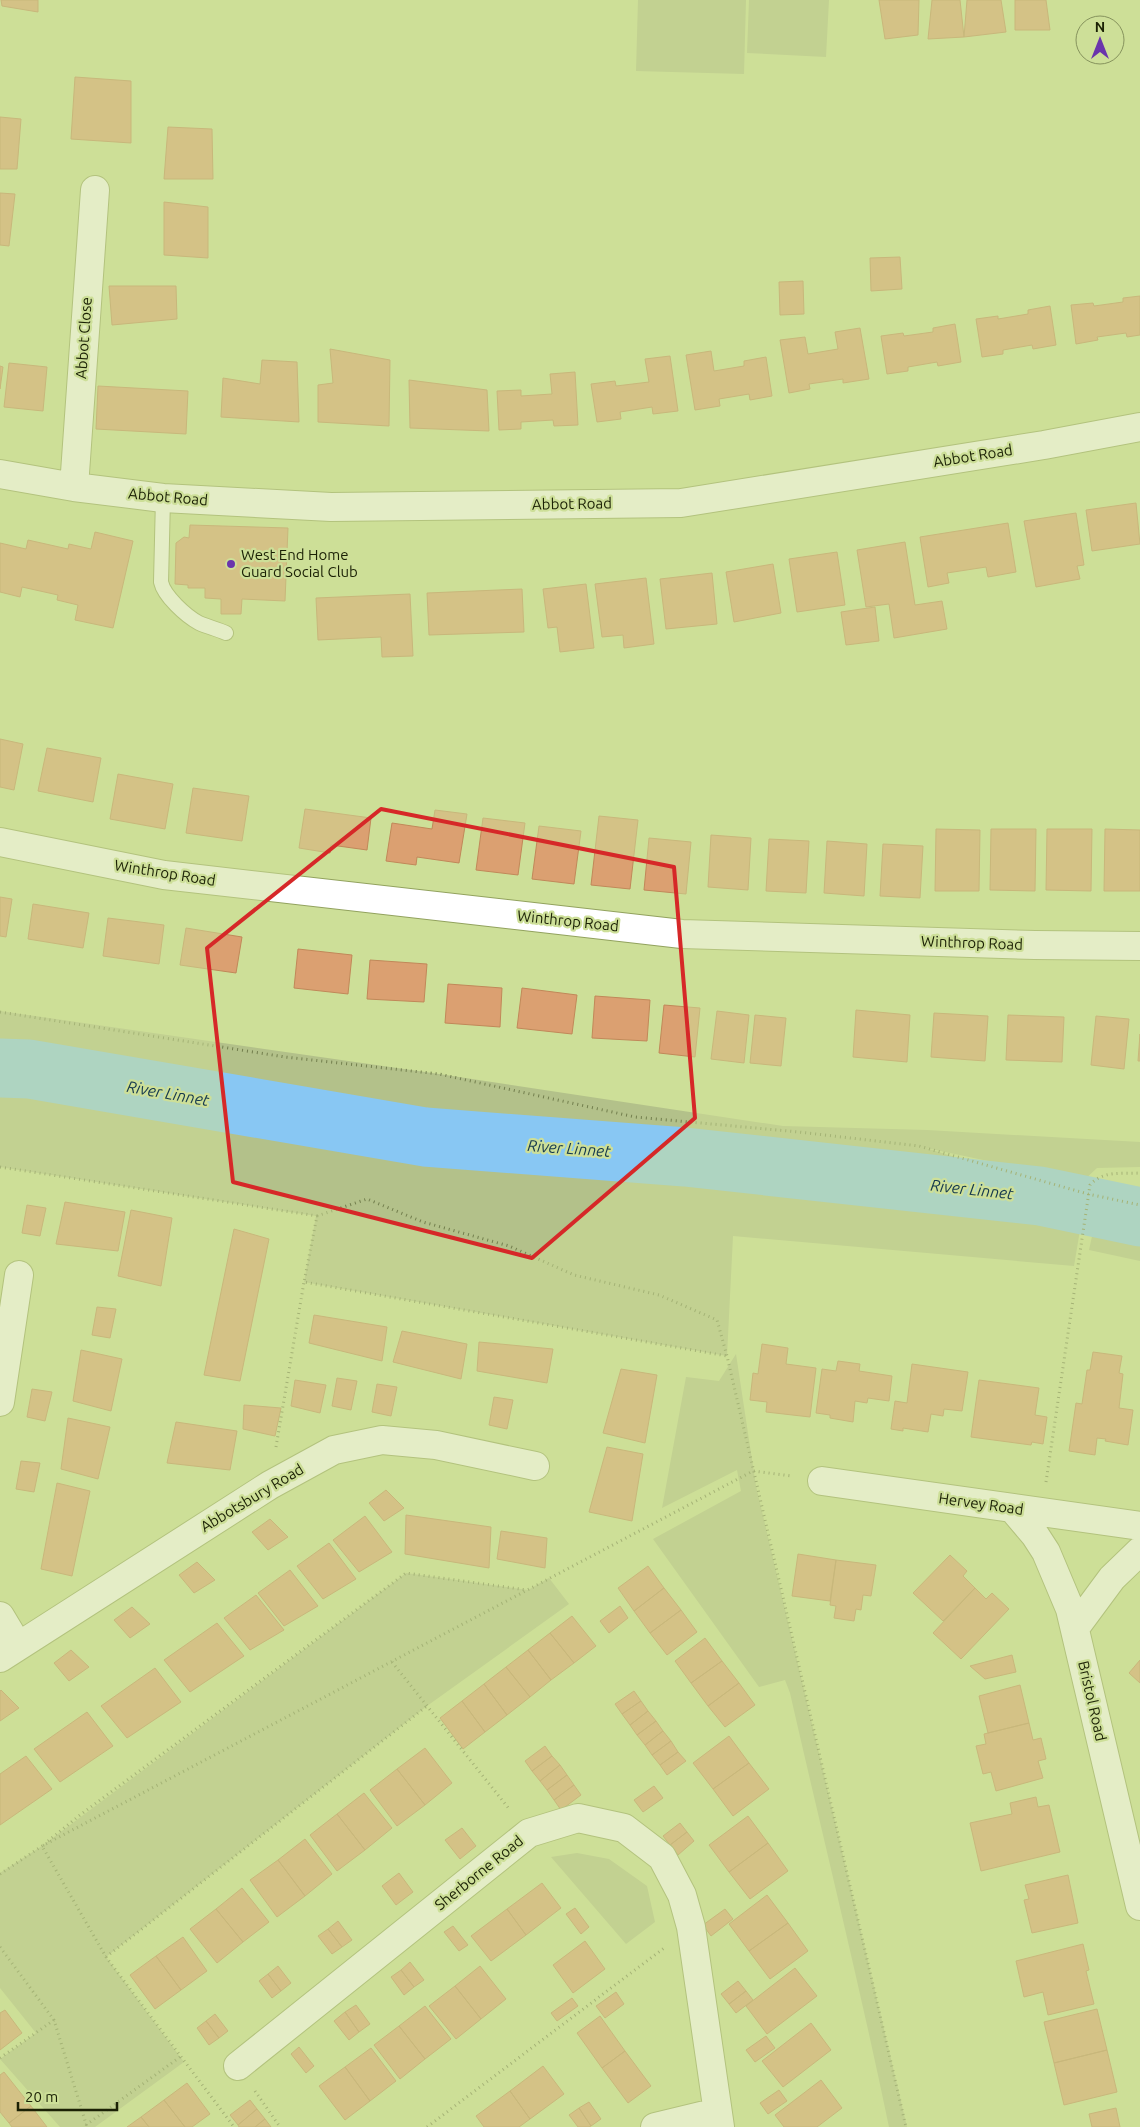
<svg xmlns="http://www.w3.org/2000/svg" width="1140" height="2127" viewBox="0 0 1140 2127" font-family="Ubuntu,sans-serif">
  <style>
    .green { fill: #b3c18a }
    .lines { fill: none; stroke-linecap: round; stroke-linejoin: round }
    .river { stroke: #88c7f3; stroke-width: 59 }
    .building { fill: #dba071; stroke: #c18859 }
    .lane-casing { stroke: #92a25e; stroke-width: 16 }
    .street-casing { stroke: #92a25e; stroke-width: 30 }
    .path { stroke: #727e4d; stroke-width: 3; stroke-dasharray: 1 4; stroke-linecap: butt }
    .lane { stroke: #fff; stroke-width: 14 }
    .street { stroke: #fff; stroke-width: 28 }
    .marked { fill: none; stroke: #d62828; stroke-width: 4; stroke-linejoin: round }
    .poi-dot { fill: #6a35ac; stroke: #cddf98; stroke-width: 2 }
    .labels { text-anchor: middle; stroke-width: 4.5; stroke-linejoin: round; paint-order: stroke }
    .street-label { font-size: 15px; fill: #1b2105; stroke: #cddf98 }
    .poi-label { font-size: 15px; fill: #1b2105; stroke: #cddf98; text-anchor: start }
    .water-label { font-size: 16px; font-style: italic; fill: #14384e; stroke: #cddf98 }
  </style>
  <rect width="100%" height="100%" fill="#cddf98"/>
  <!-- green -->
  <path class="green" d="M638 0H746L744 74 636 71Z
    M749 0H829L826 57 747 53Z
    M0 1011 439 1074 783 1126 927 1130 1140 1142V1167L1097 1168 1083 1181 926 1148 1079 1196 1080 1230 1074 1266 733 1236 727 1356 304 1282 316 1216 0 1167Z
    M1095 1203 1140 1213V1261L1089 1250 1093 1232Z
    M736 1354 756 1486 907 2127H889C859 1982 823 1838 790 1693L785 1680 759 1687 653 1539 741 1491 737 1470 662 1508 686 1377 719 1381Z
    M406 1573 528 1590 549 1578 569 1604 427 1706 106 1957 184 2062 95 2127H60L0 2059 36 2033 0 1988V1873L42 1846Z
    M577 1853 609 1859 647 1886 655 1922 626 1944 551 1857Z"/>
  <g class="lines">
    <!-- river -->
    <path class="river" d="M0 1068 29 1069 425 1137 685 1157 1040 1196 1140 1217"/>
  </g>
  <!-- building -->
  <path class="building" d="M1 0H38V12L2 6Z
    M879 0H919L918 35 885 39Z
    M932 0H960L964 37 928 39Z
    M967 0H1001L1006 32 964 37Z
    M1015 0H1046L1050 30H1015Z
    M75 77 131 81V143L71 139Z
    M0 117 21 119 17 169H0Z
    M168 127 212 129 213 179H164Z
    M0 193 15 194 9 246 0 245Z
    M164 202 208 207V258L164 255Z
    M900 257 902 289 871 291 870 258Z
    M803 281 804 314 780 315 779 282Z
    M109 286H176L177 319 112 325Z
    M1140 296V335L1127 337 1126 333 1097 337 1098 340 1076 344 1071 305 1093 303 1094 306 1123 302V298Z
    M1050 306 1056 345 1033 349 1032 345 1003 350V354L982 357 976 319 998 316V319L1028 314V310Z
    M955 324 961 362 938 366 937 362 908 367V371L887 374 881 336 903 333 904 336 933 332V328Z
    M860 328 869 379 843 383V379L809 384 810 389 789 393 780 340 805 337 808 354 838 349 835 332Z
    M330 349 390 360 389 426 318 422V385L333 383Z
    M711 351 714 371 744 366V361L766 357 772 396 750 400 749 394 719 399 720 406 695 410 686 355Z
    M670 356 678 411 653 414 652 407 620 412 621 419 597 422 591 384 615 381 616 386 649 382 645 359Z
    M262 360 297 362 299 422 221 417 223 378 260 384Z
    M9 363 47 367 43 411 4 407Z
    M0 366 3 367 0 389Z
    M575 372 578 425 554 426 553 420 521 422V429L499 430 497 391 521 390V396L552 394 550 374Z
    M409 380 487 390 489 431 410 428Z
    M98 386 188 391 186 434 96 429Z
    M1136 503 1140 544 1092 551 1086 510Z
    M1076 513 1084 565 1077 566 1080 579 1036 587 1024 521Z
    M1008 523 1016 572 988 577 986 567 947 573 949 583 928 587 920 537Z
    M190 525 288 528 285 601 242 599 241 614H221V599L205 598V588H188V585L175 584 176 543 184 537 189 538Z
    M95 532 133 541 113 628 75 620 78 605 57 600 58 595 22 587 20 597 0 592V543L26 549 28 540 68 549 69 544 91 549Z
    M905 542 915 605 942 601 947 629 894 638 889 604 866 607 857 550Z
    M837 552 845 605 797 612 789 559Z
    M773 564 781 613 734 622 726 572Z
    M712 573 717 624 666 629 660 579Z
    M646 578 654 644 624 648 623 635 602 637 595 584Z
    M586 584 594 648 560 652 557 627 548 628 543 589Z
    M522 589 524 632 429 635 427 593Z
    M410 594 413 656 382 657 381 637 318 640 316 598Z
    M875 607 879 641 846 645 841 612Z
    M0 739 23 744 14 790 0 787Z
    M47 748 101 758 93 802 38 791Z
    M118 774 173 784 165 829 110 819Z
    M193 788 249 796 242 841 186 833Z
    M305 809 371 818 367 850 331 845 330 853 299 848Z
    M435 810 467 814 459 863 417 857 416 865 386 861 392 823 432 829Z
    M599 816 638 820 630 889 591 885Z
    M483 818 525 823 518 875 476 870Z
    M539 826 581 831 574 884 532 879Z
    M936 829 980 830 979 891H935Z
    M991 829H1036L1035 891 990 890Z
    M1047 829H1092L1091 891 1046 890Z
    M1105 829 1140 830V891H1104Z
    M711 835 751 838 748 890 708 887Z
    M649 838 691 842 686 894 644 890Z
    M769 839 809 841 806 893 766 891Z
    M827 841 867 844 864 896 824 893Z
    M883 844 923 846 920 898 880 896Z
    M0 897 12 899 6 937 0 936Z
    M33 904 89 913 83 948 28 939Z
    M108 918 164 925 159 964 103 956Z
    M186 928 242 937 236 973 180 965Z
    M298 949 352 955 348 994 294 988Z
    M370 960 427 964 424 1002 367 999Z
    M448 984 502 988 500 1027 445 1023Z
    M522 988 577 995 572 1034 517 1028Z
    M595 996 650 1000 647 1041 592 1038Z
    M664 1005 700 1008 695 1057 659 1053Z
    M856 1010 910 1015 907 1062 853 1057Z
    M717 1011 749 1015 744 1063 711 1059Z
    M934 1013 988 1016 985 1061 931 1057Z
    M755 1015 786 1018 781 1066 750 1063Z
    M1008 1015 1064 1017 1062 1062 1006 1060Z
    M1096 1016 1129 1019 1124 1069 1091 1065Z
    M1140 1034V1061H1138Z
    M65 1202 125 1212 118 1251 56 1244Z
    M27 1205 46 1208 40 1236 22 1233Z
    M131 1210 172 1218 161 1286 118 1276Z
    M234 1229 269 1239 240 1381 204 1375Z
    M97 1307 116 1309 110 1338 92 1335Z
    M314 1315 387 1327 382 1361 309 1343Z
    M402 1331 467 1344 461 1379 393 1362Z
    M479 1342 553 1349 547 1383 477 1371Z
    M762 1344 788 1348 786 1364 816 1368 810 1417 766 1412 767 1402 750 1400 753 1373 758 1374Z
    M81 1350 122 1359 111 1411 73 1401Z
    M1093 1352 1122 1356 1119 1373 1123 1374 1119 1408 1133 1410 1128 1445 1105 1441 1106 1439 1097 1438 1095 1455 1069 1451 1076 1403 1082 1404 1087 1370H1090Z
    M838 1361 860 1364 859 1371 892 1376 889 1401 868 1398 867 1403 855 1401 853 1422 830 1418V1415L816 1413 822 1369 836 1371Z
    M912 1364 968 1372 962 1411 944 1409 943 1416 931 1414 928 1432 903 1428V1431L891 1429 895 1401 907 1403Z
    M621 1369 657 1375 645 1443 603 1433Z
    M337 1378 357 1381 351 1410 332 1406Z
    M295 1380 326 1385 320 1413 291 1406Z
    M979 1380 1039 1388 1035 1415 1047 1417 1043 1444 1032 1442 1031 1445 971 1437Z
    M377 1384 397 1387 391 1416 372 1412Z
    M32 1389 52 1392 45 1421 27 1417Z
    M494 1397 513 1400 507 1429 489 1425Z
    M244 1405 281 1408 275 1436 243 1429Z
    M68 1418 110 1427 98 1479 61 1469Z
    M176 1422 237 1431 230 1470 167 1463Z
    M607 1447 643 1454 632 1521 589 1512Z
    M21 1461 40 1463 34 1492 16 1489Z
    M57 1483 90 1491 72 1576 41 1569Z
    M386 1490 404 1508 384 1521 369 1503Z
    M406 1515 491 1527 489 1568 405 1554Z
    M365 1516 392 1552 359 1572 333 1540Z
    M270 1519 288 1537 268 1550 252 1532Z
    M501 1531 547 1538 545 1568 497 1559Z
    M329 1543 356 1579 323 1599 297 1566Z
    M798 1554 836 1560 830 1601 792 1596Z
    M950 1555 967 1571 963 1576 975 1588 943 1621 913 1593Z
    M836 1560 876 1565 871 1596 863 1595 861 1610 856 1609 854 1621 834 1618 836 1606 830 1605Z
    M197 1562 215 1580 194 1593 179 1575Z
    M648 1566 664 1588 634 1611 618 1588Z
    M290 1570 318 1606 284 1626 258 1593Z
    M664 1588 681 1610 650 1633 634 1611Z
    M975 1588 986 1599 992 1593 1009 1609 961 1659 933 1633Z
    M256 1595 284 1630 250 1650 224 1618Z
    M620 1606 628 1618 609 1633 600 1621Z
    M132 1607 150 1624 130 1638 114 1620Z
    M681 1610 697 1632 667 1655 650 1633Z
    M572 1616 596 1646 574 1663 550 1633Z
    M217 1623 244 1656 190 1692 164 1660Z
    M550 1633 574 1663 551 1680 528 1650Z
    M705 1638 722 1661 691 1683 675 1661Z
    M71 1650 89 1667 69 1681 54 1663Z
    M528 1650 551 1680 530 1697 506 1667Z
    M1012 1655 1016 1672 985 1679 970 1666Z
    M1140 1660V1683L1129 1673Z
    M722 1661 739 1683 708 1706 691 1683Z
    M506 1667 530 1697 507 1715 484 1684Z
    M155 1668 181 1702 127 1738 101 1706Z
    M739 1683 755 1705 725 1727 708 1706Z
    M484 1684 507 1715 485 1732 462 1701Z
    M1020 1685 1029 1723 988 1733 979 1696Z
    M1 1690 19 1708 0 1721V1691Z
    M634 1691 641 1701 622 1714 615 1704Z
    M462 1701 485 1732 463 1749 440 1718Z
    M641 1701 648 1711 630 1725 622 1714Z
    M648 1711 656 1721 637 1735 630 1725Z
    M87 1712 113 1746 60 1782 34 1749Z
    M656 1721 663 1731 645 1745 637 1735Z
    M1029 1723 1033 1740 1041 1738 1046 1759 1038 1761 1043 1778 996 1791 991 1772 983 1774 976 1746 986 1744 984 1734Z
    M663 1731 671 1741 652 1755 645 1745Z
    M729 1736 749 1763 713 1789 693 1763Z
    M671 1741 678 1752 660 1765 652 1755Z
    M545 1746 552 1756 532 1771 525 1761Z
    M425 1748 452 1783 425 1805 397 1769Z
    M678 1752 686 1761 667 1775 660 1765Z
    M26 1756 52 1789 0 1825V1774Z
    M552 1756 560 1765 540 1781 532 1771Z
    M749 1763 769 1789 733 1816 713 1789Z
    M560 1765 567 1775 547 1790 540 1781Z
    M397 1769 425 1805 397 1826 370 1790Z
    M567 1775 574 1785 554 1800 547 1790Z
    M574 1785 581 1795 561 1810 554 1800Z
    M654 1786 663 1798 643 1812 634 1800Z
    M364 1793 392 1828 365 1850 337 1814Z
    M1036 1797 1038 1807 1049 1805 1060 1852 981 1871 970 1823 1012 1814 1010 1803Z
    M337 1814 365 1850 337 1871 310 1835Z
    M748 1816 768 1843 729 1872 709 1845Z
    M680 1823 687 1832 670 1845 663 1836Z
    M462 1828 476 1846 460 1859 445 1840Z
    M687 1832 694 1841 678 1855 670 1845Z
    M305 1839 332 1874 305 1896 278 1860Z
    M768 1843 788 1871 750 1899 729 1872Z
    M278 1860 305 1896 277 1917 250 1880Z
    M399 1873 413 1892 396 1905 382 1886Z
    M1068 1875 1078 1923 1032 1933 1024 1900 1029 1899 1025 1885Z
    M542 1883 561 1908 526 1935 507 1909Z
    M242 1888 269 1922 243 1942 216 1909Z
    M767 1895 788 1923 749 1951 729 1924Z
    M575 1908 589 1927 581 1934 566 1914Z
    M216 1909 243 1942 217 1963 190 1929Z
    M507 1909 526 1935 491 1961 471 1936Z
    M725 1909 733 1919 711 1936 703 1925Z
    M338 1921 352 1940 342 1947 328 1929Z
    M788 1923 808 1951 770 1979 749 1951Z
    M453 1926 468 1945 459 1951 444 1932Z
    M328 1929 342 1947 332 1954 318 1936Z
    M183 1937 207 1971 181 1990 156 1956Z
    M585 1941 605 1969 573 1993 553 1965Z
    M1083 1944 1089 1970 1086 1971 1094 2004 1048 2015 1043 1992 1024 1997 1016 1961Z
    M156 1956 181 1990 155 2009 130 1975Z
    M410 1962 424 1980 414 1987 401 1970Z
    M278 1966 291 1983 281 1991 268 1974Z
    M480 1966 506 1999 481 2019 455 1986Z
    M795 1968 817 1996 767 2034 746 2006Z
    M401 1970 414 1987 404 1995 391 1977Z
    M268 1974 281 1991 272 1998 259 1981Z
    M738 1981 746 1991 729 2004 721 1994Z
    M455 1986 481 2019 456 2039 429 2006Z
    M746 1991 753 2000 736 2013 729 2004Z
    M616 1992 624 2004 605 2018 596 2006Z
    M572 1998 578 2006 557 2021 551 2013Z
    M356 2005 370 2024 359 2032 345 2012Z
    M425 2006 451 2039 425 2059 399 2026Z
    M1097 2009 1107 2050 1054 2063 1044 2022Z
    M5 2010 22 2033 0 2050V2013Z
    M345 2012 359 2032 349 2040 334 2021Z
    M215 2014 228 2031 219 2038 206 2021Z
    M600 2016 625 2051 602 2068 577 2033Z
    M206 2021 219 2038 209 2045 197 2028Z
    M811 2023 831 2050 783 2087 762 2061Z
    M399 2026 425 2059 400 2079 374 2045Z
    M766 2036 775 2048 755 2062 746 2050Z
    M299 2047 314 2066 306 2073 291 2054Z
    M371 2048 396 2081 370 2101 345 2067Z
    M1107 2050 1117 2092 1064 2105 1054 2063Z
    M625 2051 651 2086 628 2103 602 2068Z
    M543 2066 564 2094 530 2119 510 2091Z
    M345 2067 370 2101 345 2120 319 2086Z
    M4 2072 31 2106 9 2123 0 2112V2075Z
    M821 2080 842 2108 817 2127H784L775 2115Z
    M187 2083 210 2114 192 2127H185L164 2100Z
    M779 2090 787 2101 768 2114 760 2103Z
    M510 2091 530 2119 519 2127H484L476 2116Z
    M164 2100 185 2127H149L141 2117Z
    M250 2100 257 2109 238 2125 230 2115Z
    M589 2102 601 2119 591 2126 579 2108Z
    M31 2106 47 2127H12L9 2123Z
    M579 2108 591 2126 589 2127H578L569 2115Z
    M1116 2108 1120 2127H1092L1089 2114Z
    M257 2109 265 2119 255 2127H239L238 2125Z
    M141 2117 149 2127H127Z
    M265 2119 271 2127H255Z"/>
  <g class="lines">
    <defs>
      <path id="lane" d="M163 498 161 582C164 596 186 616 199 623 208 627 217 629 226 633"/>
      <path id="street" d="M0 474 74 487 163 498 331 507 681 503 1044 445 1140 427
        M74 487 95 190
        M0 842 164 875 682 934 1035 945 1140 946
        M0 1402 19 1275
        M822 1481 1140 1526
        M1013 1509 1035 1535 1046 1552 1070 1609 1140 1906
        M0 1616 18 1646
        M1075 1628 1112 1578 1140 1551
        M0 1658 270 1485 334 1450 382 1440 436 1445 535 1466
        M238 2066 529 1833 578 1818 624 1828 662 1857 682 1895 691 1927 720 2127
        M655 2127 717 2112"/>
    </defs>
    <!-- lane casing -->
    <use href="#lane" class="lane-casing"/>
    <!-- street casing -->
    <use href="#street" class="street-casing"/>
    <!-- path -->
    <path class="path" d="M0 1012 285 1057 439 1074 635 1117 799 1132 919 1146 1088 1194 1140 1205
      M0 1167 317 1216 304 1282 727 1356
      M317 1216 367 1199 423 1222 509 1246 574 1275 659 1295 717 1320 727 1356 906 2127
      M276 1447 304 1282
      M1046 1482 1090 1185C1103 1170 1122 1174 1140 1173
      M392 1662 510 1810
      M48 1841 80 1815 406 1573 527 1590
      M44 1845 42 1846 106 1957 234 2127
      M0 1874 42 1846 753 1471 792 1476
      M0 1947 54 2020 87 2127
      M106 1957 427 1706
      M0 2058 54 2020
      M255 2091 280 2127
      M86 2125 180 2057
      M427 2127 664 1948"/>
    <!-- lane -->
    <use href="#lane" class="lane"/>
    <!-- street -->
    <use href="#street" class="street"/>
  </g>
  <!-- marked area -->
  <path d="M0 0H1140V2127H0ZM381 809 674 867 695 1118 532 1258 233 1182 207 948Z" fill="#cddf98" fill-opacity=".55" fill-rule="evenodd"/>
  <path class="marked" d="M381 809 674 867 695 1118 532 1258 233 1182 207 948Z"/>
  <!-- markers -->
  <circle class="poi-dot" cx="231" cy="564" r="5"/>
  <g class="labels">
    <!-- street labels -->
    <g class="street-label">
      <text transform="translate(84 338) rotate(-86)" y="5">Abbot Close</text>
      <text transform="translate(973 456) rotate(-9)" y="5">Abbot Road</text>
      <text transform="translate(168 497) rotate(5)" y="5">Abbot Road</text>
      <text transform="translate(572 504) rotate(-1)" y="5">Abbot Road</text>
      <text transform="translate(165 873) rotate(9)" y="5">Winthrop Road</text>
      <text transform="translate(568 921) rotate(6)" y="5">Winthrop Road</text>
      <text transform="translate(972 943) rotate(2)" y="5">Winthrop Road</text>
      <text transform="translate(252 1498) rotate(-31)" y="5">Abbotsbury Road</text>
      <text transform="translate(981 1504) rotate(8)" y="5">Hervey Road</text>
      <text transform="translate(1092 1701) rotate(77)" y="5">Bristol Road</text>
      <text transform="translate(479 1873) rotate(-39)" y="5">Sherborne Road</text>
    </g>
    <!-- poi labels -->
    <g class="poi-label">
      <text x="241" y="560">West End Home<tspan x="241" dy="17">Guard Social Club</tspan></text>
    </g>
    <!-- water labels -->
    <g class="water-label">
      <text transform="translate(168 1093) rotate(10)" y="6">River Linnet</text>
      <text transform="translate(569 1148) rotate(4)" y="6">River Linnet</text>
      <text transform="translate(972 1189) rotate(6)" y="6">River Linnet</text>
    </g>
  </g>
  <!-- north arrow -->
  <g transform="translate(1100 40)"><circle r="24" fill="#cddf98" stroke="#86935d"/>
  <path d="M0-4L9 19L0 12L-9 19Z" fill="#6a35ac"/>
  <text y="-8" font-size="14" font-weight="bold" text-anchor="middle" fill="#1b2105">N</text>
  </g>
  <!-- scale -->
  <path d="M18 2102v8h99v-8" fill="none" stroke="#1b2105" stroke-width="2.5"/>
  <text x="25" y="2102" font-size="15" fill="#1b2105" stroke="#cddf98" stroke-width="4" paint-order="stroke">20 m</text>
</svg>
